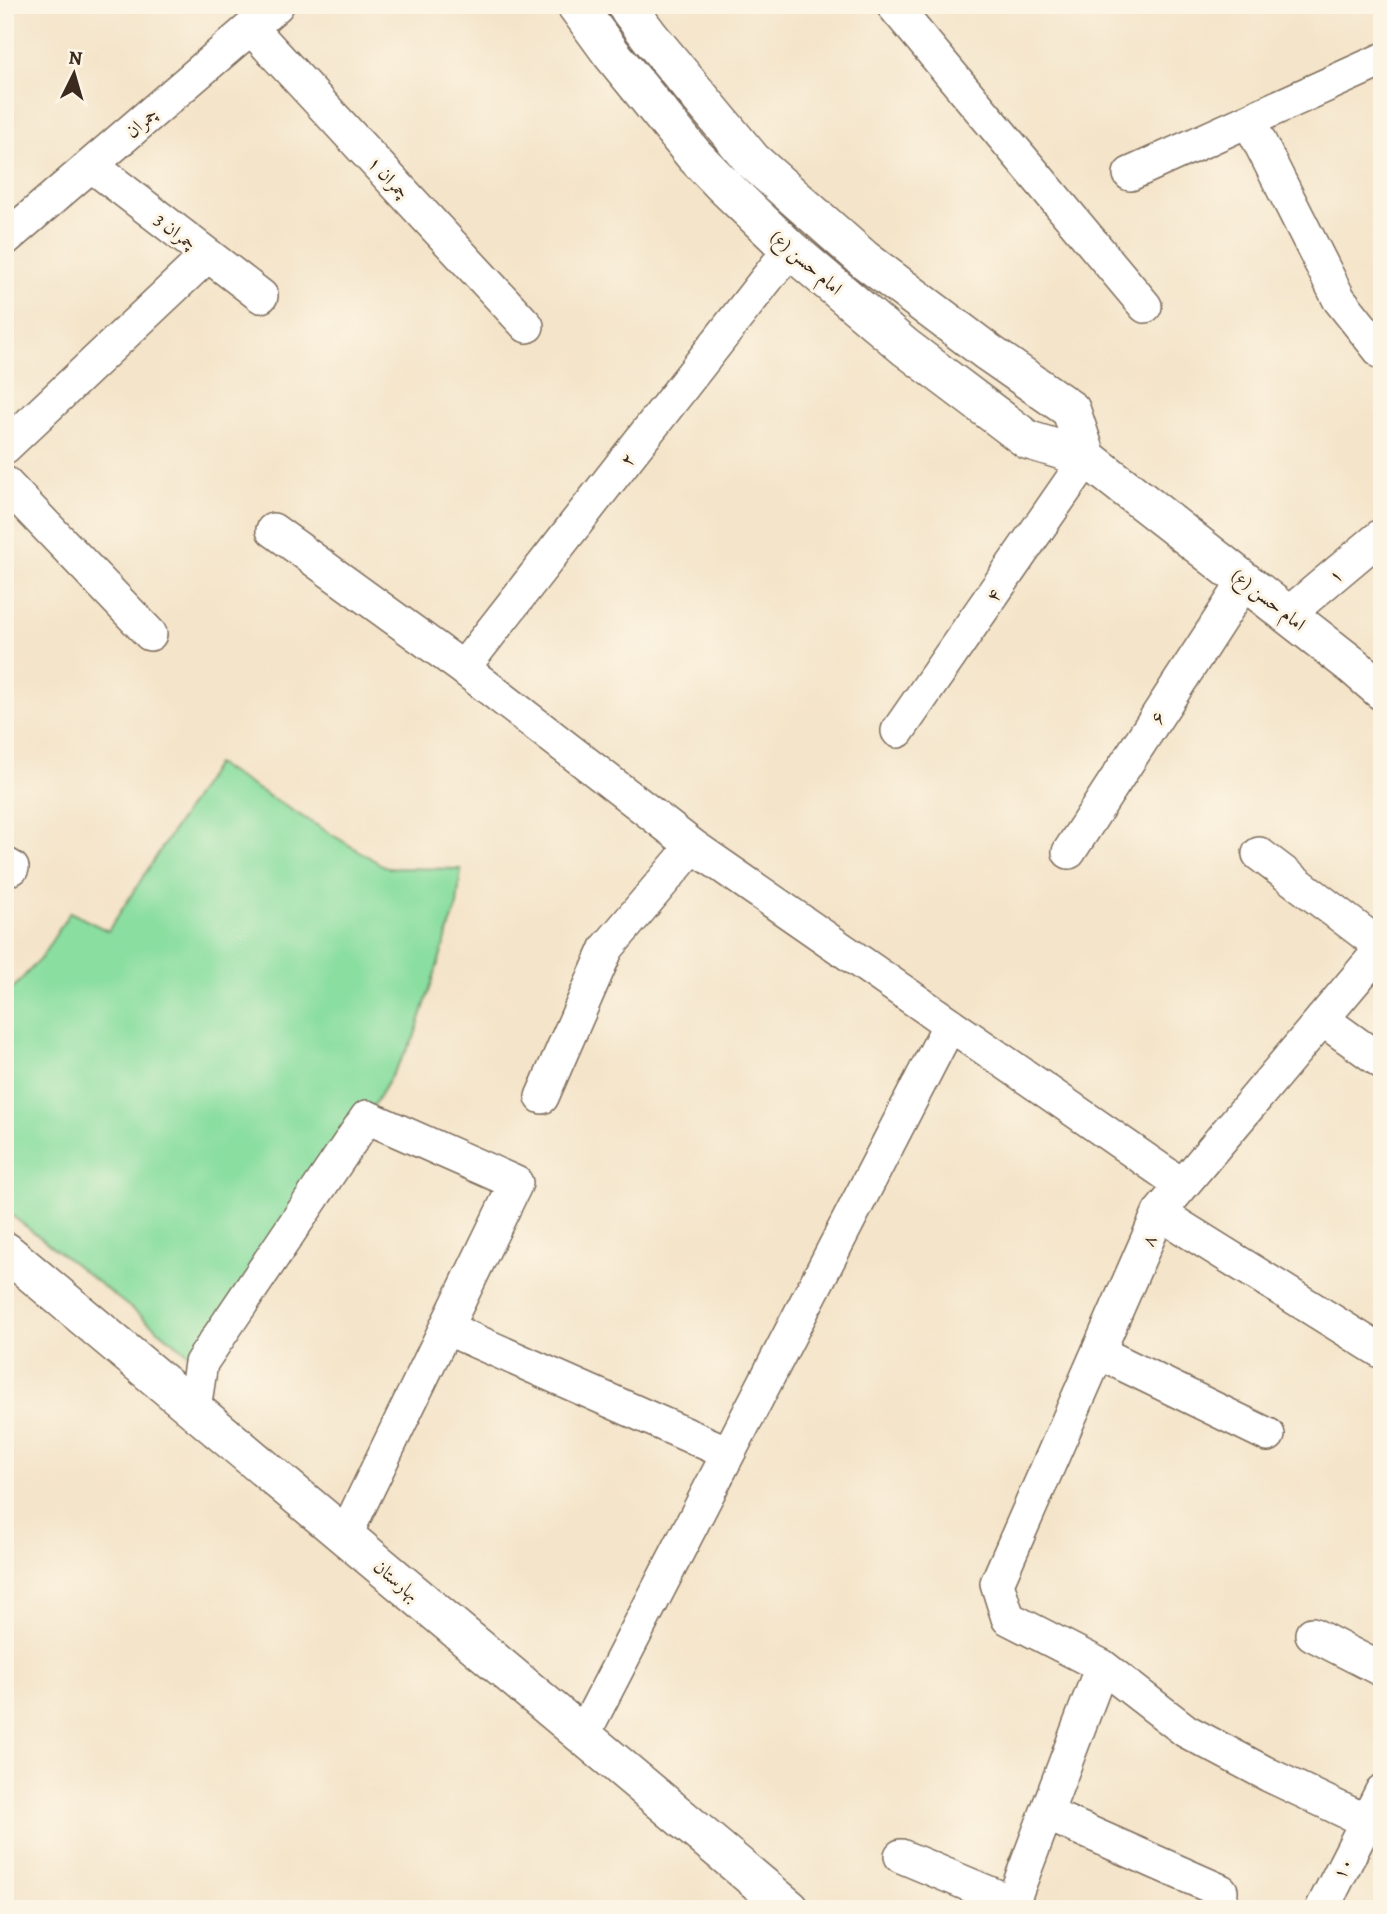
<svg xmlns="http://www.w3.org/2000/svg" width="1387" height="1914" viewBox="0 0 1387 1914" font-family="Alegreya,Amiri,serif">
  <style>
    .green { fill: #8adea0; stroke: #62845f; stroke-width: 2 }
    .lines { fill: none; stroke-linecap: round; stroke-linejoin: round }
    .minor-casing { stroke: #7c6b5a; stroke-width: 36 }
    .tertiary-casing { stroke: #7c6b5a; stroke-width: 41 }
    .minor { stroke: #fff; stroke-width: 33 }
    .tertiary { stroke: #fff; stroke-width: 38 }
    .labels { text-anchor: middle; stroke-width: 6; stroke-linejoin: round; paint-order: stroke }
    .street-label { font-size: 19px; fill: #3b2a1e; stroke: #fcf5e5 }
  </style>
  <rect width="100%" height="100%" fill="#fcf5e5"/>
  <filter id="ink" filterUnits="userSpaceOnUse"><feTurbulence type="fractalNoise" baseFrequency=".0143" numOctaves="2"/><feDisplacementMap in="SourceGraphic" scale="14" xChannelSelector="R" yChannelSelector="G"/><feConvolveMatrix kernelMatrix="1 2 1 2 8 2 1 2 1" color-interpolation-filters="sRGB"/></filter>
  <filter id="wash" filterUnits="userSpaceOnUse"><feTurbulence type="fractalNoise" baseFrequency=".00686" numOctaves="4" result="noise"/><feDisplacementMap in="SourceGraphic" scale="28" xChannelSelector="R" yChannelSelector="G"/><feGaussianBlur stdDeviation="1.57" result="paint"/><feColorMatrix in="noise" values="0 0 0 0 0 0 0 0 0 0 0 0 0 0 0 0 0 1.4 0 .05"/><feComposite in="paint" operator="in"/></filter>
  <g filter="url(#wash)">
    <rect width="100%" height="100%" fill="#f4e4c9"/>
    <!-- green -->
    <path class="green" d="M216 764 387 868 461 869 457 905 414 1038 340 1161 201 1363 5 1210V997L41 958 70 912 108 931Z"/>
  </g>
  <g filter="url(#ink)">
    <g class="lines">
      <defs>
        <path id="minor" d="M893 5 1145 306
          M251 28 527 326
          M1249 121 1339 299 1382 353
          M91 165 261 296
          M1130 174 1382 60
          M5 239 277 5
          M5 447 208 255
          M5 483 150 634
          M273 530 463 668 693 846 1182 1185
          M1288 614 1382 535
          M463 668 790 249
          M898 731 1087 458
          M1069 852 1245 581
          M1259 854 1382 947
          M5 864 12 868
          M1322 1019 1382 1062
          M542 1097 607 948 693 846
          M1159 1213 1382 1352
          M446 1328 728 1453
          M1098 1352 1268 1435
          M194 1409 201 1363 367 1117 516 1183 345 1536
          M1312 1634 1382 1670
          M583 1735 950 1024
          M1047 1814 1221 1891
          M1366 1821 1269 1775 1186 1731 1102 1666 1008 1618 997 1583 1159 1213 1382 948
          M901 1856 1013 1903
          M1010 1909 1102 1666
          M1322 1909 1382 1791"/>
        <path id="tertiary" d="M576 5 611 53 694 155 725 187 790 249 905 347 1028 440 1087 458 1352 665 1382 691
          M626 5 650 37 752 160 865 260 989 353 1071 410 1087 458
          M5 1251 790 1909"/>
      </defs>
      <!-- minor casing -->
      <use href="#minor" class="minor-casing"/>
      <!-- tertiary casing -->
      <use href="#tertiary" class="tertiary-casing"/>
      <!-- minor -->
      <use href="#minor" class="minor"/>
      <!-- tertiary -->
      <use href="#tertiary" class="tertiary"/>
    </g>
  </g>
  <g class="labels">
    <!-- street labels -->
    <g class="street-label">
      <text transform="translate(141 122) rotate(-41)" y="7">چمران</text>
      <text transform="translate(389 177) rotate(47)" y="7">چمران ۱</text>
      <text transform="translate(176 231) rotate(38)" y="7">چمران 3</text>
      <text transform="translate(807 262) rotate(41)" y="7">امام حسن (ع)</text>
      <text transform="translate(627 459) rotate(-52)" y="7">۲</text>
      <text transform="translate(1335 575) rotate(-40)" y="7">۱</text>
      <text transform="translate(993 595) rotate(-55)" y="7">۴</text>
      <text transform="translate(1269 599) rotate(38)" y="7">امام حسن (ع)</text>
      <text transform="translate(1157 717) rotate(-57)" y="7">۶</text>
      <text transform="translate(1148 1240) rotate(-66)" y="7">۸</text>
      <text transform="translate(397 1580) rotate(40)" y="7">بهارستان</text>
      <text transform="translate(1342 1868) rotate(-63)" y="7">۱۰</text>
    </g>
  </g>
  <!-- margin -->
  <rect width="1387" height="1914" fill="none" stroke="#fcf5e5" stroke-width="28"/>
  <!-- north arrow -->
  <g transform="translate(74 74) rotate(5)" stroke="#fcf5e5" stroke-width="5" paint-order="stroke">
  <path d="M0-5L12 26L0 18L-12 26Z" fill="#3b2a1e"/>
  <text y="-10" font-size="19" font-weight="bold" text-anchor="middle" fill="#3b2a1e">N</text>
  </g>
</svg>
